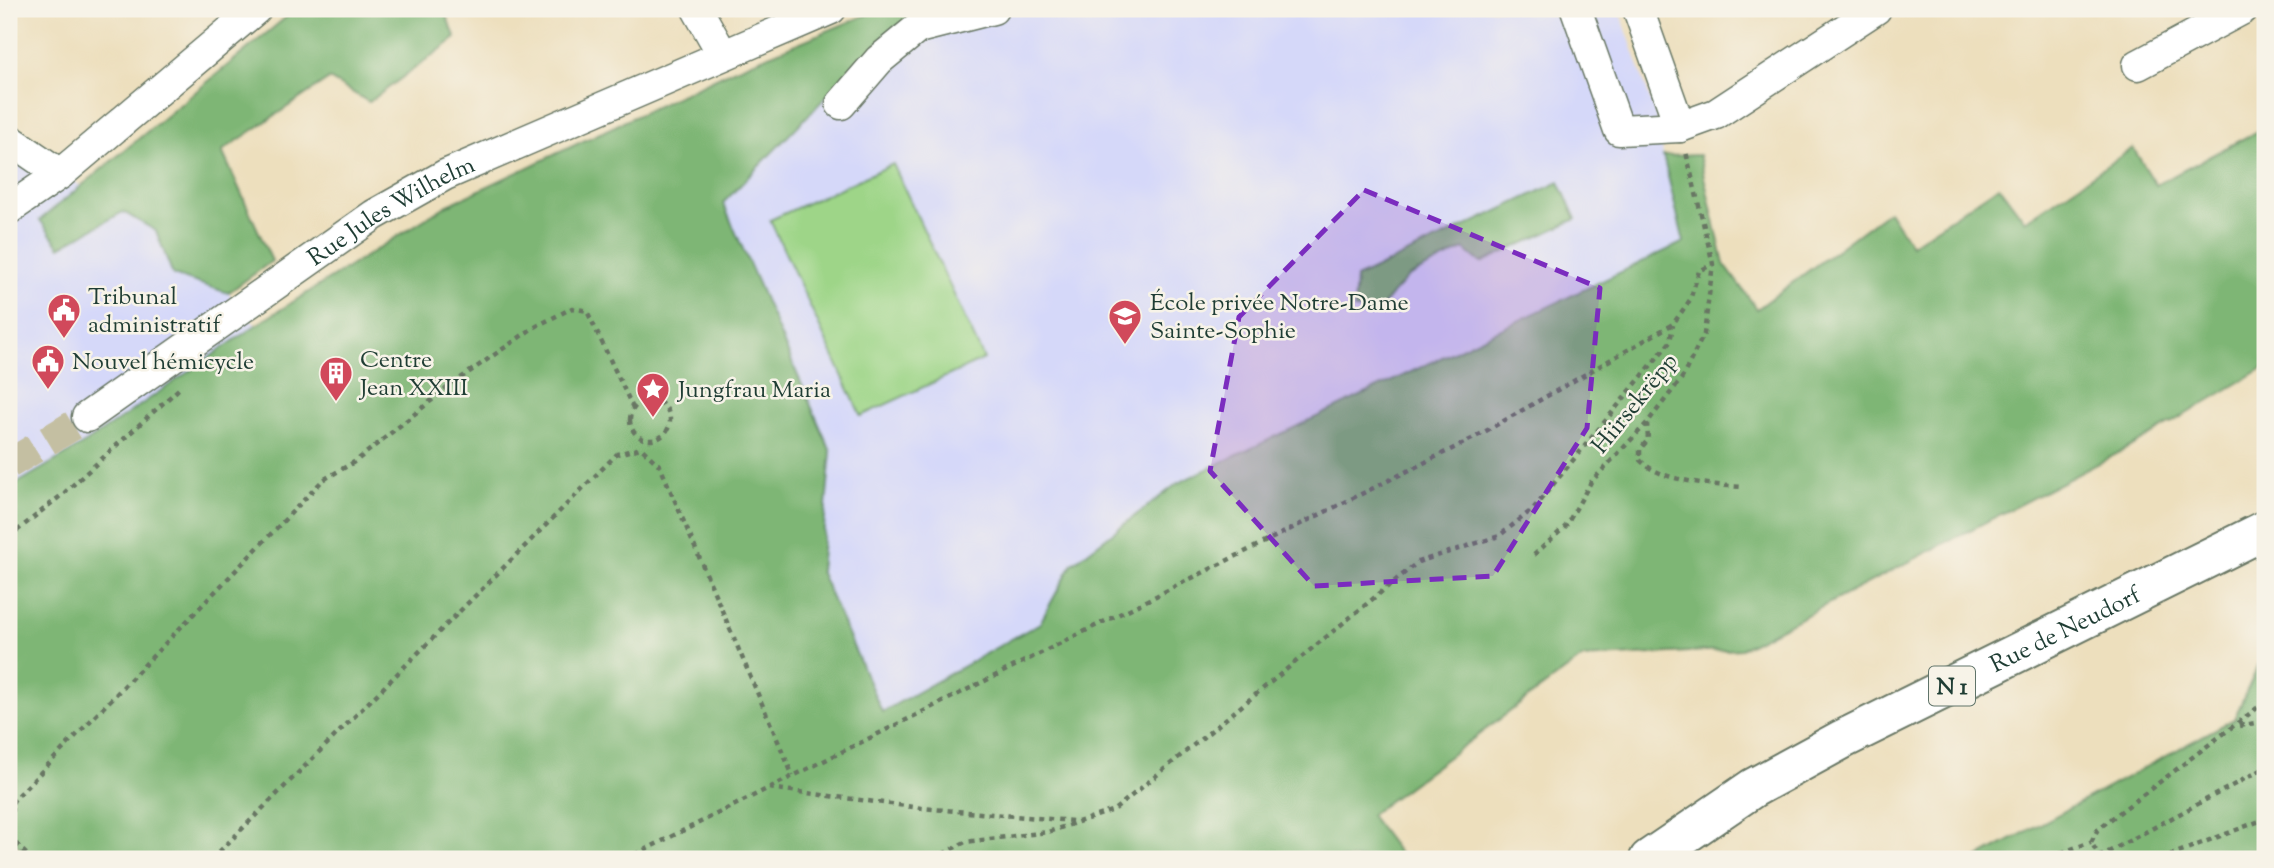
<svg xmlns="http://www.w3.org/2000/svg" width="2274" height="868" viewBox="0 0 2274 868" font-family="'Sorts Mill Goudy',serif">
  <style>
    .built { fill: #d5d8f9 }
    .green { fill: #9ed588; stroke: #5e895e; stroke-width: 2 }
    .forest { fill: #7eb674; stroke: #4e7a54; stroke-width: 2 }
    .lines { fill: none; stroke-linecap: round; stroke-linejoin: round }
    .minor-tunnel { stroke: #c4bfa2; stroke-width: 30; stroke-dasharray: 30 15; stroke-linecap: butt }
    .minor-casing { stroke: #677664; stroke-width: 33 }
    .major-casing { stroke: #677664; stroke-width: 42 }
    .path { stroke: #677664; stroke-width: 4.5; stroke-dasharray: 5 5; stroke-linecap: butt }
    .minor { stroke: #fff; stroke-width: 30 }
    .major { stroke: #fff; stroke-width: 38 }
    .marked { fill: #7b2cbf; fill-opacity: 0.2; stroke: #7b2cbf; stroke-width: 5; stroke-dasharray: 14 9; stroke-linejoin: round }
    .labels { text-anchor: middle; stroke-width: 5; stroke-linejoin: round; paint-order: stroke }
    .shield { fill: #f7f3e8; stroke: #60746a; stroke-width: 2 }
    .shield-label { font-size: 23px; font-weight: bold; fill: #1f3d34 }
    .street-label { font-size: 24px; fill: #1f3d34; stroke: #f7f3e8 }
    .poi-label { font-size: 24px; fill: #1f3d34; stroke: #f7f3e8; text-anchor: start }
  </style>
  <rect width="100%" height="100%" fill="#f7f3e8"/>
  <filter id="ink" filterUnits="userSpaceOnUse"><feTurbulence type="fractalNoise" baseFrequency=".0143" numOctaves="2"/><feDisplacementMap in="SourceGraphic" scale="14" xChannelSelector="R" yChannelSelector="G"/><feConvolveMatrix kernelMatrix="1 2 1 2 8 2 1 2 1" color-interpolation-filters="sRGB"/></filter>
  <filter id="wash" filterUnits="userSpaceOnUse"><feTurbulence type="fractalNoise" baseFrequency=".00686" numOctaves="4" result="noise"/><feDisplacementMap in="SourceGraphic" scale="28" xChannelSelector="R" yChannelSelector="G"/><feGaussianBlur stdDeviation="1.57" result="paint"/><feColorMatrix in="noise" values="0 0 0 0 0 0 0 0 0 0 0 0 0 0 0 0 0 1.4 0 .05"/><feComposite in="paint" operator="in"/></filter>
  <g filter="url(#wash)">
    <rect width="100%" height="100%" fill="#eddfbd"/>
    <!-- built -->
    <path class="built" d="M929 9H1619L1660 128 1663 156 1685 241 1178 483 1072 564 1040 623 881 712 820 571 831 451 723 203 891 30Z
      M9 139 81 186 40 220 123 212 156 231 173 275 228 293 256 325 87 442 9 488Z"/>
    <!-- green -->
    <path class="green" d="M893 164 984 359 861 416 770 220Z"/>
    <!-- forest -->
    <path class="forest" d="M296 9H443L456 38 369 102 329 79 222 151 272 261 228 293 173 275 156 231 123 212 60 247 40 220Z
      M880 9H929L891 30 723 203 831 452 820 571 882 712 1040 623 1072 564 1178 483 1684 242 1663 156 1699 155 1724 264 1757 309 1889 211 1911 245 1999 186 2025 221 2133 148 2156 185 2265 127V367L2134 445 1741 649 1582 658 1370 815 1403 859H31L9 836V488L87 442 256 325 446 206 733 70Z
      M1559 182 1576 219 1481 263 1464 249 1408 277 1377 311 1354 309 1356 278Z
      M2265 660V859H1976L2234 719 2259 664Z"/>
  </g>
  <g filter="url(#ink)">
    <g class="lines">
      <!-- minor-tunnel -->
      <path class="minor-tunnel" d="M9 464 87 417"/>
      <defs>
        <g id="minor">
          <path d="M697 9 723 55"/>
          <path d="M1576 9 1619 130 1680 127 1716 114 1876 9"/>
          <path d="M1638 9 1680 127"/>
          <path d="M2138 65 2243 9"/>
          <path d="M841 104 879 60 918 28 993 9"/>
          <path d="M9 139 60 174"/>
          <path d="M9 209 60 174 256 9"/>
          <path id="s1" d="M87 417 374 215 445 175 831 9"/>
        </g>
        <g id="major">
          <path id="s2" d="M1649 859 1753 788 1843 739 2265 530"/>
        </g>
      </defs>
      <!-- minor casing -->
      <use href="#minor" class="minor-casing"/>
      <!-- major casing -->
      <use href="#major" class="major-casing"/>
      <!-- path -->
      <path class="path" d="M630 420a20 20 0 1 1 40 0a20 20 0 1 1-40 0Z
        M1647 423 1648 440 1640 449V460C1660 482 1715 485 1743 487
        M9 537 63 494 182 386
        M1534 555 1566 526 1591 482 1647 423 1682 378 1704 334 1713 264 1686 152
        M2239 726 2265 721
        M769 788 921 808 1073 821
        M9 833 13 801 323 480 356 461 452 384 533 328 572 308 587 311 633 408
        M9 836 31 859
        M2099 857 2265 768
        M212 859 617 454 641 448 660 466 793 776
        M626 859 1472 439 1673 324 1690 300 1699 271 1713 264
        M934 859 965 842 1048 832 1114 810 1418 562 1499 536 1533 509 1670 342 1673 325
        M2053 859 2063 852 2091 842
        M2101 859 2091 842 2098 829 2265 702
        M2160 859 2265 819"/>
      <!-- minor -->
      <use href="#minor" class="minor"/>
      <!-- major -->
      <use href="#major" class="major"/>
    </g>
  </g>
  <!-- marked area -->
  <path class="marked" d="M1364 190 1600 288 1587 428 1493 576 1314 586 1210 471 1239 317Z"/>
  <!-- icons -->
  <defs>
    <symbol id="civic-pin" viewBox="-11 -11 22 30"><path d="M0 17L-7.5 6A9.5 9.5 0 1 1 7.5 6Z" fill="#d1495b" stroke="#f7f3e8"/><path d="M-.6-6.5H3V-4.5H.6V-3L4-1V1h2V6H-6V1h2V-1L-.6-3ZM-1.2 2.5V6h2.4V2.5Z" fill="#fff"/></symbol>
    <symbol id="school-pin" viewBox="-11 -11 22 30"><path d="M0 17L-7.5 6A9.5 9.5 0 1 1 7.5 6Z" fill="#d1495b" stroke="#f7f3e8"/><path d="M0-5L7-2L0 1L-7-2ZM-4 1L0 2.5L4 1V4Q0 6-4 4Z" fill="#fff"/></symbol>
    <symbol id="building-pin" viewBox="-11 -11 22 30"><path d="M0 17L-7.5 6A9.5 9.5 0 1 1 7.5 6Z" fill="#d1495b" stroke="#f7f3e8"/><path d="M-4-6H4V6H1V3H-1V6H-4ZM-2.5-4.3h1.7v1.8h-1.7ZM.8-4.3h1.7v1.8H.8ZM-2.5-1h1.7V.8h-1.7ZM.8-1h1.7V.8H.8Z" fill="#fff"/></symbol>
    <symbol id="sight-pin" viewBox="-11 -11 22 30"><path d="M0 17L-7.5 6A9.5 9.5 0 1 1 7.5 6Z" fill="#d1495b" stroke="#f7f3e8"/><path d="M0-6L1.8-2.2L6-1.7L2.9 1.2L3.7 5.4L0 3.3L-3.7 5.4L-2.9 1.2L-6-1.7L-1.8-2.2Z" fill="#fff"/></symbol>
  </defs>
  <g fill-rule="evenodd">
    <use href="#civic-pin" x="45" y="291" width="38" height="52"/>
    <use href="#school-pin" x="1106" y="297" width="38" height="52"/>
    <use href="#civic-pin" x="29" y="342" width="38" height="52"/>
    <use href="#building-pin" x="317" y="354" width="38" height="52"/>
    <use href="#sight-pin" x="634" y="370" width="38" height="52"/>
  </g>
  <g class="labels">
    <!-- shield labels -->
    <rect class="shield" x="1929" y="666.5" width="46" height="39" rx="5"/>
    <g class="shield-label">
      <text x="1952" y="694">N 1</text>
    </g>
    <!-- street labels -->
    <g class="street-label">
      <text dy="8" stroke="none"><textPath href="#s1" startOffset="368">Rue Jules Wilhelm</textPath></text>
      <text transform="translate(1634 403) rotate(-51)" y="8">Hiirsekrëpp</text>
      <text dy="8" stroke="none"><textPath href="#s2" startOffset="476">Rue de Neudorf</textPath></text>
    </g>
    <!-- poi labels -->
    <g class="poi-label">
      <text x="88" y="304">Tribunal<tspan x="88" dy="28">administratif</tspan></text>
      <text x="1150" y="310">École privée Notre-Dame<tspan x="1150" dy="28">Sainte-Sophie</tspan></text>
      <text x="360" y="367">Centre<tspan x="360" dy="28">Jean XXIII</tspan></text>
      <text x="72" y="369">Nouvel hémicycle</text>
      <text x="678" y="397">Jungfrau Maria</text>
    </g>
  </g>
  <!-- margin -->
  <rect width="2274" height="868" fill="none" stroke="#f7f3e8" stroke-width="35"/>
</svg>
